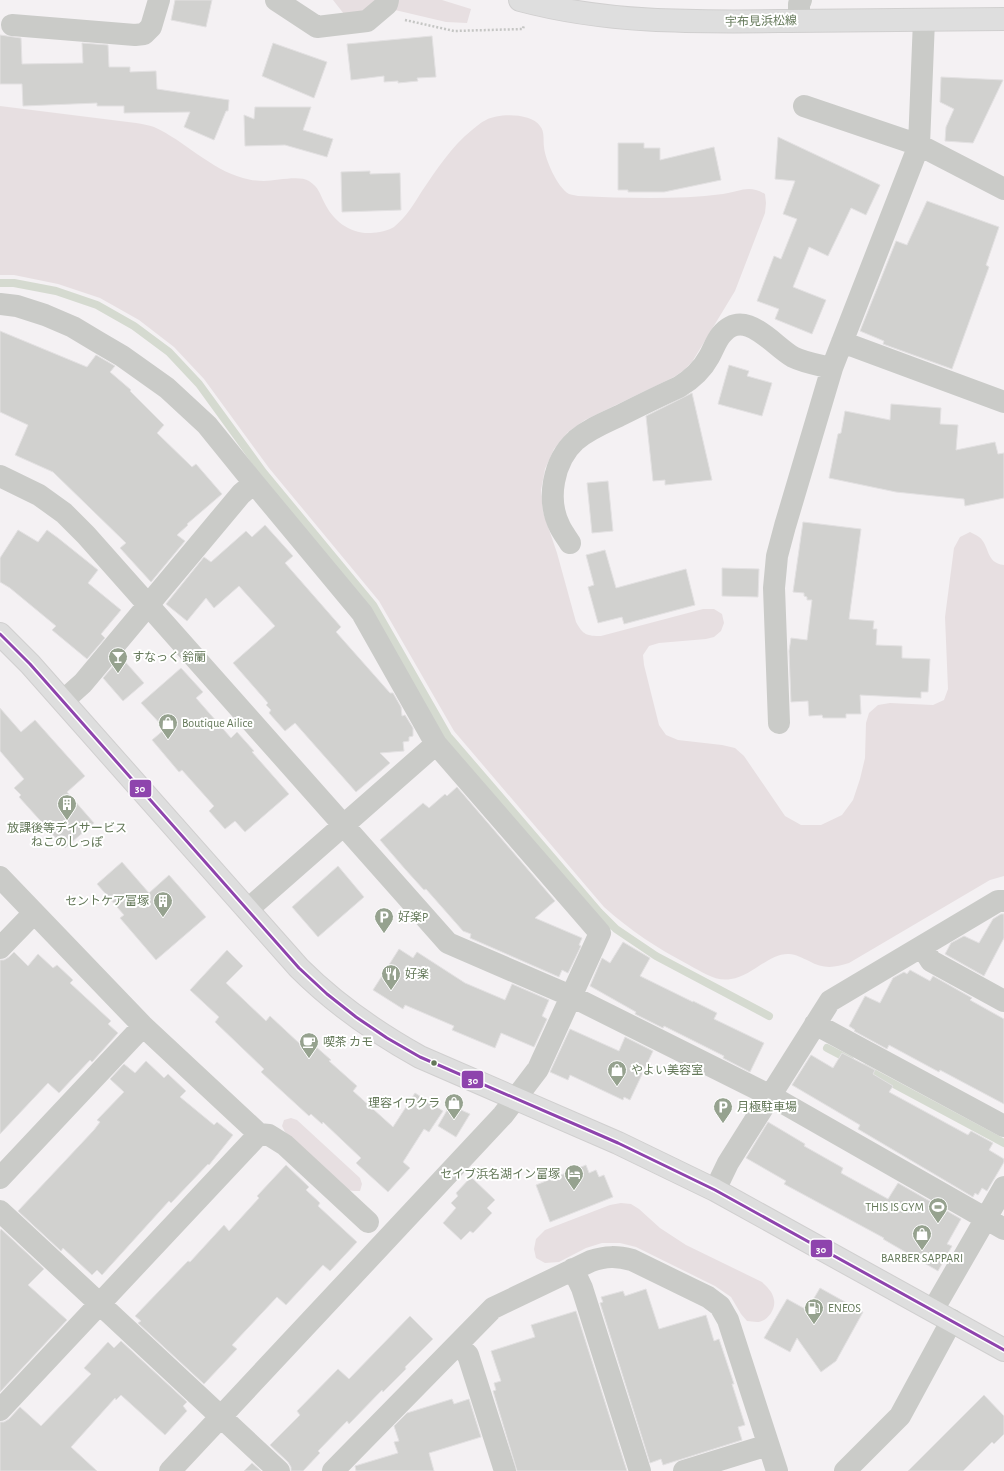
<svg xmlns="http://www.w3.org/2000/svg" width="1004" height="1471" viewBox="0 0 1004 1471" font-family="'Alegreya Sans','Noto Sans JP',sans-serif">
	<style>
		.green { fill: #e7dfe1 }
		.lines { fill: none; stroke-linecap: round; stroke-linejoin: round }
		.stream { stroke: #d5dad0; stroke-width: 8 }
		.building { fill: #d1d1cf; stroke: #e3e1e2 }
		.major-casing { stroke: #d0cfcf; stroke-width: 24 }
		.path { stroke: #c5c6c4; stroke-width: 2.5; stroke-dasharray: 2 2; stroke-linecap: butt }
		.minor { stroke: #cacbc8; stroke-width: 22 }
		.major { stroke: #dedede; stroke-width: 22 }
		.bus-1-casing { stroke: #fff; stroke-width: 6 }
		.bus-1 { stroke: #8e44ad; stroke-width: 3 }
		.bus-dot { fill: #647859; stroke: #fff; stroke-width: 1.5 }
		.labels { text-anchor: middle; stroke-width: 4; stroke-linejoin: round; paint-order: stroke }
		.street-label { font-size: 12px; fill: #647859; stroke: #fff }
		.poi-label { font-size: 12px; fill: #647859; stroke: #fff; text-anchor: start }
		.line-badge { stroke: #fff; stroke-width: 1.5 }
		.badge-label { font-size: 11px; text-anchor: middle; font-weight: bold; fill: #fff }
	</style>
	<rect width="100%" height="100%" fill="#f4f1f3"/>
	<!-- green -->
	<path class="green" d="M333,0H377L363,12L344,14Z
		M399,0H442L471,9L467,23L446,22L395,10Z
		M0,106L136,123C142,124 149,125 154,127C185,141 210,169 243,178C249,180 257,181 264,181C276,181 299,175 309,181C319,188 319,192 324,202C333,221 350,234 371,233C377,233 390,230 394,227C406,217 414,204 422,191C437,169 451,147 472,130C476,127 481,122 486,120C499,113 531,113 540,126C545,132 543,140 544,147C545,159 557,187 569,194C571,195 575,195 578,196C626,198 675,200 723,194C740,192 748,184 765,194L766,203L765,213L735,291L692,362L684,370L674,377L585,420L568,432L554,449L545,469L541,490L543,512L557,553L576,622C583,635 587,636 601,636L703,609H714L722,614L724,623L721,631L714,637L706,639L659,643L649,646L643,655L644,665L659,725L666,735L678,740L722,745L735,748L744,756L785,816L801,825H821L842,815L853,800L860,779L865,758L866,723L869,713L878,705L890,703L933,705L944,700L948,689L945,617L954,548L960,537L970,532C973,534 977,535 979,537C990,545 985,563 1004,565V876L990,880L849,963C834,968 823,969 809,961C802,958 796,954 789,954C769,953 751,977 731,979C716,982 702,972 689,965C657,948 631,931 604,907L454,731L379,601L269,468L204,379L174,347L139,320L100,298L58,284L14,275H0Z
		M291,1118L297,1120L360,1178L362,1184L360,1191H354L347,1190L285,1132L282,1126L284,1120Z
		M621,1203L631,1204L639,1209L660,1228L686,1245L762,1282C767,1287 773,1292 774,1300C776,1309 767,1322 757,1322C754,1322 750,1321 747,1321L741,1314L731,1297L715,1286L636,1247L620,1243H602L586,1248L559,1262L545,1263L536,1258L534,1249L536,1239L545,1230L610,1205Z"/>
	<g class="lines">
		<!-- stream -->
		<path class="stream" d="M0,283H14L56,291L97,305L134,326L169,352L199,384L263,472L373,605L448,736L599,912L616,929L656,956L769,1016
			M827,1048L850,1060
			M864,1068L1004,1143"/>
	</g>
	<!-- building -->
	<path class="building" d="M175,0H212L206,27L171,20Z
		M0,35L21,38L22,64L83,63L82,43L108,45L109,67H130V72L156,71L157,89L229,100L228,111H226L214,140L184,127L190,112L124,113V106H97V103L23,106L22,84H0Z
		M432,36L436,77L417,78L418,81L398,83V81L384,82V76L351,80L347,44Z
		M273,43L327,62L314,98L262,76Z
		M941,77L1003,80L973,143L945,141L946,127L954,109L940,102Z
		M255,107H311L303,130L333,139L327,157L285,145L245,146L244,115L254,119Z
		M778,137L880,185L866,215L851,208L828,256L809,247L793,287L826,300L812,334L775,319L779,309L757,301L774,256L781,259L797,219L783,214L795,181L775,179Z
		M618,143H644V148H660V160L714,147L721,180L664,192H628V190H618Z
		M370,171V174L400,173L401,210L342,212L341,172Z
		M927,201L999,227L986,265L989,267L952,369L883,344L884,341L860,331L896,241L907,245Z
		M0,331L87,367L96,355L115,366L110,372L131,390L130,391L164,425L157,433L192,467L196,464L222,494L187,524L188,525L177,535L185,541L151,582L120,548L126,543L53,472L15,455L28,425L0,412Z
		M729,365L749,371L747,376L772,383L762,416L718,404Z
		M692,393L712,480L665,485V480L653,481L646,416Z
		M891,404L941,408L940,424L958,425L956,450L995,442L998,454L1004,453V498L965,506L964,499L896,492L829,478L838,434L841,433L845,411L890,420Z
		M608,481L613,531L592,533L587,483Z
		M803,522L861,529L849,619L874,621L873,629H877L876,645L902,646V658L930,659L928,692H921V698L860,695L861,714H846V718H823L822,715L809,716L808,701L791,702L789,651L791,638L807,640L812,600H807V597L804,596V593L793,592Z
		M265,525L293,556L285,563L341,627L336,632L390,693H393L401,707L402,716L405,715L413,728V736L409,737V741L403,742L404,751L380,753L390,763L356,792L295,723L285,731L269,713L271,710L266,705L268,703L233,663L275,626L239,586L214,608L206,598L187,621L166,604L204,557L211,562L246,531L252,537Z
		M18,530L38,542L47,530L58,538L98,570L88,583L121,610L101,634L105,638L87,659L52,630L56,626L10,588L0,582V558Z
		M605,550L616,588L686,569L695,605L624,624L622,617L598,623L588,587L594,585L586,555Z
		M722,568L759,569L758,597L722,596Z
		M121,657L144,683L123,701L103,678Z
		M181,668L203,692L196,698L231,738L237,732L254,751L252,752L289,794L245,832L235,821L225,829L209,811L214,806L182,770L179,772L152,740L165,729L141,703Z
		M0,708L21,732L35,720L85,776L67,792L94,823L65,848L19,797L21,795L14,788L24,779L0,751Z
		M457,787L555,901L535,918L582,938L579,945L581,946L568,973L562,970L559,977L470,938L471,934L463,931L426,889L424,890L405,869L380,840L423,803L429,808L445,794L447,796Z
		M122,862L149,893L169,875L206,917L156,960L120,918L124,915L97,884Z
		M338,866L364,897L318,937L292,907Z
		M1001,914H1004V938L984,976L945,954L951,943L964,936L979,943L993,919Z
		M623,942L650,958L640,976L693,1002V1001L717,1013L714,1019L764,1043L750,1072L723,1058L724,1056L664,1026L663,1028L635,1014L636,1012L590,986L602,958L610,963Z
		M399,949L413,958L417,952L465,983L505,1000L512,984L549,1000L542,1016L547,1019L534,1047L501,1033L495,1048L452,1030L454,1026L405,1005L403,1009L373,990Z
		M227,950L243,966L226,983L266,1021L270,1016L300,1044L306,1038L331,1060L329,1061L357,1086L353,1091L393,1127L415,1093L443,1111L429,1132L424,1129L403,1162L410,1168L388,1192L356,1163L361,1158L323,1122L322,1124L311,1114L309,1116L261,1072L264,1069L215,1022L219,1017L190,990Z
		M14,952L28,966L38,954L53,968L57,965L73,980L70,983L111,1021L108,1024L118,1033L92,1062L90,1060L59,1093L48,1083L0,1134V960H4L9,957Z
		M910,970L930,981L933,976L972,998L970,1000L1004,1019V1104L940,1070L939,1072L889,1045L887,1049L854,1031L855,1030L849,1026L865,996L880,1003L893,978L904,972L907,974Z
		M570,1029L619,1051L625,1037L653,1051L630,1100L624,1097L623,1100L570,1075L568,1080L550,1072Z
		M842,1053L875,1070L873,1074L893,1086L889,1092L968,1135L971,1131L993,1143L989,1150L1004,1159V1162L987,1191L982,1188L978,1195L975,1193L973,1197L858,1129L860,1125L792,1085L811,1055L833,1068Z
		M146,1061L164,1078L168,1074L186,1091L180,1097L214,1125L217,1122L233,1135L209,1165L208,1164L171,1203L169,1201L102,1275L97,1270L92,1275L63,1248L61,1251L18,1211L94,1130L100,1122L97,1120L124,1092L110,1079L124,1064L135,1073Z
		M450,1105L470,1114L456,1137L438,1126Z
		M768,1122L805,1144L804,1146L843,1168L841,1173L888,1199L898,1183L961,1219L947,1244L952,1246L938,1271L883,1239L884,1238L784,1184L786,1181L746,1158Z
		M286,1165L309,1187L306,1190L320,1203L318,1206L357,1242L330,1271L323,1265L286,1305L277,1297L232,1345L237,1349L204,1384L138,1323L141,1321L135,1316L188,1261L190,1262L224,1225L229,1231L259,1198L257,1196Z
		M586,1165L589,1173L596,1170L599,1177L604,1175L613,1197L550,1222L536,1185Z
		M471,1177L495,1200L487,1208L492,1213L473,1233L470,1231L461,1240L443,1223L456,1208L451,1203L458,1196L456,1193Z
		M1,1229L44,1269L28,1285L67,1320L0,1392V1231Z
		M820,1288L863,1312L836,1361L821,1372L797,1338L790,1352L764,1338L787,1299L807,1310Z
		M646,1289L659,1329L706,1315L714,1341L719,1339L734,1384H732L745,1425L738,1427L742,1440L663,1465L661,1459L650,1463L600,1303L603,1302L601,1297L623,1291L625,1296Z
		M576,1311L627,1471H517L493,1391L496,1390L494,1383L501,1381L491,1351L535,1337L531,1325Z
		M410,1316L433,1339L405,1367L406,1369L383,1392L382,1390L349,1424L347,1421L318,1451L320,1453L303,1471H291V1467L288,1462L270,1445L300,1415L297,1411L338,1369L349,1379Z
		M121,1341L187,1402L183,1406L187,1411L165,1435L121,1395L116,1400L115,1398L71,1447L97,1471H0V1422H4L9,1419L20,1407L41,1426L91,1374L84,1368L108,1342L114,1348Z
		M984,1395L1004,1416V1434L994,1444L992,1442L963,1471H908Z
		M452,1399L454,1404L469,1399L481,1437L429,1453L434,1471H356L355,1466L398,1453L394,1442L399,1441L394,1426L407,1413Z
		M252,1463L261,1471H244Z"/>
	<g class="lines">
		<!-- major casing -->
		<g class="major-casing">
			<path id="major" d="M520,0C610,24 697,22 790,21C861,20 933,20 1004,19
				M0,634L30,664L299,968C335,1004 375,1032 420,1057L618,1143L715,1190L1004,1350"/>
		</g>
		<!-- path -->
		<path class="path" d="M405,20L454,31L523,29L524,25"/>
		<!-- minor -->
		<path class="minor" d="M276,0L317,27L367,21L387,4L388,0
			M799,21V4L801,0
			M12,25L135,35L144,34L151,27L159,0
			M804,106L919,145L1004,189
			M0,304L17,306L45,315L73,327L98,342L122,356L167,388L207,425L254,483L362,613L436,744L600,933L538,1069L503,1115L170,1471
			M842,342L1004,402
			M0,476L39,495L64,513L86,535L448,943L571,996L771,1096L1004,1229
			M570,543C567,538 563,533 560,527C546,500 553,461 576,440C589,429 604,423 619,416C639,406 659,396 679,387C692,379 702,370 709,357C713,350 716,341 721,335C745,306 772,345 793,357C805,363 819,365 832,368
			M63,701L83,683L241,494L254,483
			M779,723L774,588L777,556L785,526L832,368L919,145L924,20
			M0,877L143,1026L259,1134L269,1135L285,1145L368,1222
			M247,910L436,744
			M922,947L931,961L1004,1001
			M0,948L34,913
			M815,1024L1004,1126
			M0,1178L143,1026
			M715,1190L728,1163L830,1001L998,901H1004
			M0,1211L279,1471
			M573,1269L582,1288L640,1471
			M933,1310L1004,1187
			M458,1345L468,1355L505,1471
			M0,1410L259,1134
			M333,1471L493,1308L591,1261C606,1256 617,1256 632,1260L708,1297L720,1306L728,1320L777,1471
			M684,1471L768,1445
			M845,1471L900,1416L952,1320"/>
		<!-- major -->
		<use href="#major" class="major"/>
		<!-- bus-1 casing -->
		<g class="bus-1-casing">
			<path id="bus-1" d="M0,634L30,664L299,968L327,994L356,1017L387,1038L420,1057L618,1143L715,1190L1004,1350"/>
		</g>
		<!-- bus-1 -->
		<use href="#bus-1" class="bus-1"/>
	</g>
	<!-- icons -->
	<defs>
		<g id="bar-pin" transform="scale(1)"><path d="M0 17L-7.5 6A9.5 9.5 0 1 1 7.5 6Z" fill="#96a28f" stroke="#fff"/><path d="M-6-5H6L.8 .8V4.5H3.5V6h-7V4.5H-.8V.8Z" fill="#fff"/></g>
		<g id="shop-pin" transform="scale(1)"><path d="M0 17L-7.5 6A9.5 9.5 0 1 1 7.5 6Z" fill="#96a28f" stroke="#fff"/><path d="M-5-2.5h2.3a2.7 3.5 0 0 1 5.4 0H5L5.5 6h-11ZM-1.5-2.5h3a1.5 2.3 0 0 0-3 0Z" fill="#fff"/></g>
		<g id="building-pin" transform="scale(1)"><path d="M0 17L-7.5 6A9.5 9.5 0 1 1 7.5 6Z" fill="#96a28f" stroke="#fff"/><path d="M-4-6H4V6H1V3H-1V6H-4ZM-2.5-4.3h1.7v1.8h-1.7ZM.8-4.3h1.7v1.8H.8ZM-2.5-1h1.7V.8h-1.7ZM.8-1h1.7V.8H.8Z" fill="#fff"/></g>
		<g id="parking-pin" transform="scale(1)"><path d="M0 17L-7.5 6A9.5 9.5 0 1 1 7.5 6Z" fill="#96a28f" stroke="#fff"/><path d="M-3.5-5.5H1a3.5 3.5 0 0 1 0 7H-1V5.5H-3.5ZM-1-3.4V-.6H.8a1.4 1.4 0 0 0 0-2.8Z" fill="#fff"/></g>
		<g id="restaurant-pin" transform="scale(1)"><path d="M0 17L-7.5 6A9.5 9.5 0 1 1 7.5 6Z" fill="#96a28f" stroke="#fff"/><path d="M-5-6h1v4h1v-4h1v4h1v-4h1v5L-1.5 .5V6h-2V.5L-5-1ZM5-6V6H3V1.5H1.5Q1.5-4 5-6Z" fill="#fff"/></g>
		<g id="cafe-pin" transform="scale(1)"><path d="M0 17L-7.5 6A9.5 9.5 0 1 1 7.5 6Z" fill="#96a28f" stroke="#fff"/><path d="M-5.5-4.5H6V0H3Q3 3.5 0 3.5H-2.5Q-5.5 3.5-5.5 0ZM3-3.2v2h1.7v-2ZM-6 4.5H4V6H-6Z" fill="#fff"/></g>
		<g id="hotel-pin" transform="scale(1)"><path d="M0 17L-7.5 6A9.5 9.5 0 1 1 7.5 6Z" fill="#96a28f" stroke="#fff"/><path d="M-6-4.5h1.5V1H6V5H4.5V3h-9V5H-6ZM-4 0a1.8 1.8 0 1 1 3.6 0ZM.5 0V-2.5h3Q6-2.5 6 0Z" fill="#fff"/></g>
		<g id="stadium-pin" transform="scale(1)"><path d="M0 17L-7.5 6A9.5 9.5 0 1 1 7.5 6Z" fill="#96a28f" stroke="#fff"/><path d="M0-5a6.5 5 0 1 0 0 10a6.5 5 0 1 0 0-10ZM-3.5-1.8h7v3.6h-7Z" fill="#fff"/></g>
		<g id="fuel-pin" transform="scale(1)"><path d="M0 17L-7.5 6A9.5 9.5 0 1 1 7.5 6Z" fill="#96a28f" stroke="#fff"/><path d="M-5.5-6h7V0h2V4h1.3V-2.5L3-4.5l.8-.8L6-3V5H2.5V1h-1V6h-7ZM-4.2-4.7v3.2H.2V-4.7Z" fill="#fff"/></g>
	</defs>
	<g fill-rule="evenodd">
		<use href="#bar-pin" x="118" y="657"/>
		<use href="#shop-pin" x="168" y="723"/>
		<use href="#building-pin" x="67" y="804"/>
		<use href="#building-pin" x="163" y="901"/>
		<use href="#parking-pin" x="384" y="917"/>
		<use href="#restaurant-pin" x="391" y="974"/>
		<use href="#cafe-pin" x="309" y="1042"/>
		<use href="#shop-pin" x="617" y="1070"/>
		<use href="#shop-pin" x="454" y="1103"/>
		<use href="#parking-pin" x="723" y="1107"/>
		<use href="#hotel-pin" x="574" y="1174"/>
		<use href="#stadium-pin" x="938" y="1207"/>
		<use href="#shop-pin" x="922" y="1234"/>
		<use href="#fuel-pin" x="814" y="1308"/>
	</g>
	<!-- markers -->
	<circle class="bus-dot" cx="434" cy="1063" r="3.5"/>
	<g class="labels">
		<!-- street labels -->
		<g class="street-label">
			<text transform="translate(761 21) rotate(-1)" y="4">宇布見浜松線</text>
		</g>
		<!-- poi labels -->
		<g class="poi-label">
			<text x="132" y="661">すなっく 鈴蘭</text>
			<text x="182" y="727">Boutique Ailice</text>
			<text x="67" y="832" text-anchor="middle">放課後等デイサービス<tspan x="67" dy="14">ねこのしっぽ</tspan></text>
			<text x="149" y="905" text-anchor="end">セントケア富塚</text>
			<text x="398" y="921">好楽P</text>
			<text x="405" y="978">好楽</text>
			<text x="323" y="1046">喫茶 カモ</text>
			<text x="631" y="1074">やよい美容室</text>
			<text x="440" y="1107" text-anchor="end">理容イワクラ</text>
			<text x="737" y="1111">月極駐車場</text>
			<text x="560" y="1178" text-anchor="end">セイブ浜名湖イン富塚</text>
			<text x="924" y="1211" text-anchor="end">THIS IS GYM</text>
			<text x="922" y="1262" text-anchor="middle">BARBER SAPPARI</text>
			<text x="828" y="1312">ENEOS</text>
		</g>
	</g>
	<g class="line-badge">
		<rect x="129" y="779" width="23" height="19" rx="4" fill="#8e44ad"/>
		<rect x="461" y="1070" width="23" height="19" rx="4" fill="#8e44ad"/>
		<rect x="810" y="1239" width="23" height="19" rx="4" fill="#8e44ad"/>
	</g>
	<g class="badge-label">
		<text x="140" y="792">30</text>
		<text x="473" y="1084">30</text>
		<text x="821" y="1253">30</text>
	</g>
</svg>
